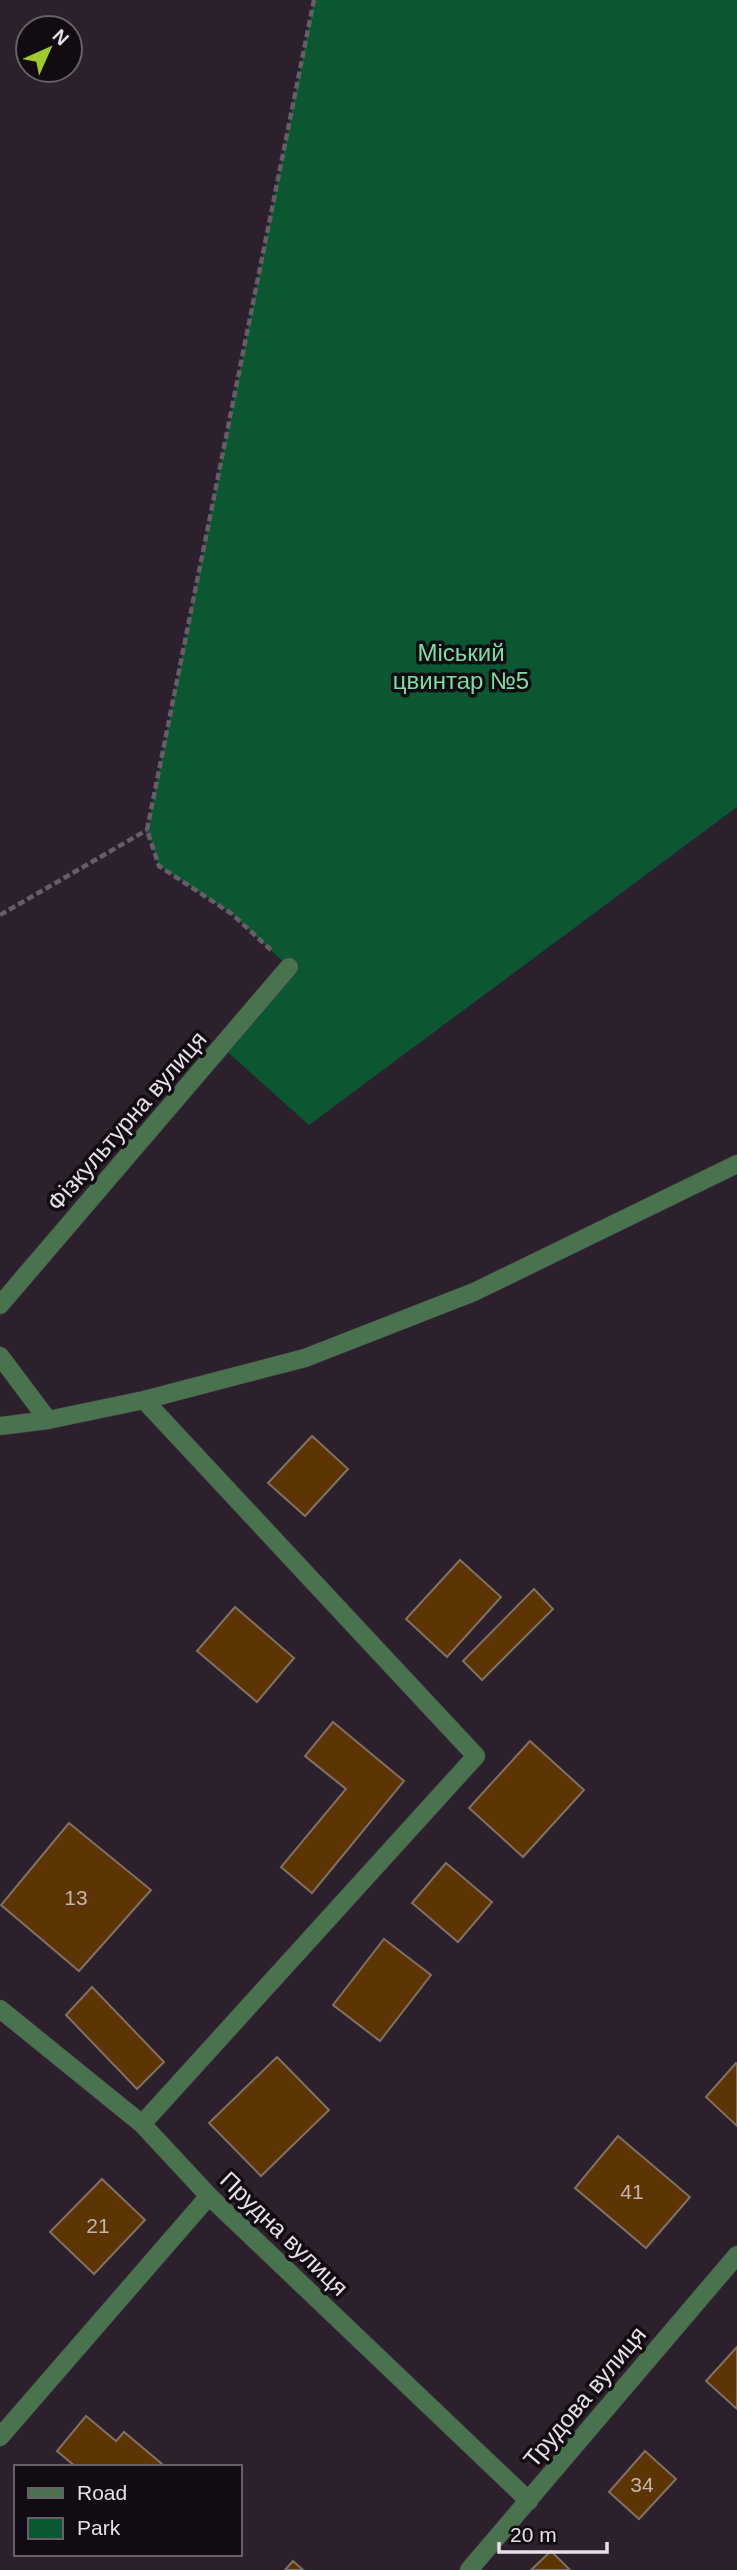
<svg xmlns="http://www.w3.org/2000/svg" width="737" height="2570" viewBox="0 0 737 2570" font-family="Arial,sans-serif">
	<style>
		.green { fill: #0a5731 }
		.building { fill: #5d3403; stroke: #817163; stroke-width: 2 }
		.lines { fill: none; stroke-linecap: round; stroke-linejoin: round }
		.minor-casing { stroke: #473b47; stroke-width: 19 }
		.path { stroke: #675c67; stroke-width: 4.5; stroke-dasharray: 7 3.5; stroke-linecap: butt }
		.minor { stroke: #49734f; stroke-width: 18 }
		.labels { text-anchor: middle; stroke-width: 7; stroke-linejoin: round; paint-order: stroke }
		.number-label { font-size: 21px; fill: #c4b4ae }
		.park-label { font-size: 24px; fill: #79dfa0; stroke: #120c12 }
		.street-label { font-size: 24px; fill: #e7dfe7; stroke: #120c12 }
	</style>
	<rect width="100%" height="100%" fill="#2d202d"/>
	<!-- green -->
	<path class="green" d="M314,0H737V807L309,1125L222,1047L289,967L232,914L159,866L147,830Z"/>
	<!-- building -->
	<path class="building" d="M312,1436L348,1469L305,1516L268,1483Z
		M460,1560L501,1597L447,1657L406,1619Z
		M534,1589L553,1609L482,1680L463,1661Z
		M235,1607L294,1658L257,1702L197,1651Z
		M333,1722L404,1781L312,1893L281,1867L346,1789L305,1756Z
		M530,1741L584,1790L523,1857L469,1808Z
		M69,1823L151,1890L79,1971L1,1905Z
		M446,1863L492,1902L458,1942L412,1903Z
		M384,1939L431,1975L380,2041L333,2005Z
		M92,1987L164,2062L137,2089L66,2015Z
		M277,2057L329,2110L261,2176L209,2123Z
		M736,2063L737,2064V2126L706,2097Z
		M618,2136L690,2197L646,2248L575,2188Z
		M102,2179L145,2220L94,2274L50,2232Z
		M737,2347V2409L706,2381Z
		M86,2416L116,2441L124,2432L162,2464L160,2467H76L57,2451Z
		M645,2451L676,2479L639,2519L609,2492Z
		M551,2551L570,2570H531Z
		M293,2561L303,2570H285Z"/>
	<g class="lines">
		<!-- minor casing -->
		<g class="minor-casing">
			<path id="minor" d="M0,1305L289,967
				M0,1356L48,1420L0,1426
				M48,1420L144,1400L305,1358L474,1292L737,1164
				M0,2009L142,2124L209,2196L529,2501
				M142,2124L476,1756L144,1400
				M0,2437L209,2196
				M469,2570L737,2255"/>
		</g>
		<!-- path -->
		<path class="path" d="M0,915L147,830
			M271,950L232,914L159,866L147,830L314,0"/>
		<!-- minor -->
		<use href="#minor" class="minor"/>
	</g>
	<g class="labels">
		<!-- number labels -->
		<g class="number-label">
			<text x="76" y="1905">13</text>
			<text x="632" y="2199">41</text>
			<text x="98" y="2233">21</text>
			<text x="642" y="2492">34</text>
		</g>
		<!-- park labels -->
		<g class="park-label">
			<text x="461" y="661">Міський<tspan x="461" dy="28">цвинтар №5</tspan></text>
		</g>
		<!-- street labels -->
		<g class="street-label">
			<text transform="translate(127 1121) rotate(-49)" y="8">Фізкультурна вулиця</text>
			<text transform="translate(284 2234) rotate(44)" y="8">Прудна вулиця</text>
			<text transform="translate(585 2397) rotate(-50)" y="8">Трудова вулиця</text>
		</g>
	</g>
	<!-- legend -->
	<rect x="14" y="2465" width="228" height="91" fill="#120c12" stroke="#676067" stroke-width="2"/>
	<rect x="28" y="2488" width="35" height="10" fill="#49734f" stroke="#676067" stroke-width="2"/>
	<text x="77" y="2500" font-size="21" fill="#e7dfe7">Road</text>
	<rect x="28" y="2518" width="35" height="21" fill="#0a5731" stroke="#676067" stroke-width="2"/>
	<text x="77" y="2535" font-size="21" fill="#e7dfe7">Park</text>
	<!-- north arrow -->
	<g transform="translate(49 49) rotate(45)"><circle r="33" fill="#120c12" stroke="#676067" stroke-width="2"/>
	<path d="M0-5L12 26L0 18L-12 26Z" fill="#a0c92b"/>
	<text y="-10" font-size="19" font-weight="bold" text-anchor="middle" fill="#e7dfe7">N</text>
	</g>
	<!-- scale -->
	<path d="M499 2542v10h108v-10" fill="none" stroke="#e7dfe7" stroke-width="3.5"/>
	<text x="510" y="2542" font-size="21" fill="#e7dfe7" stroke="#120c12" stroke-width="5" paint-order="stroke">20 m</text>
</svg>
